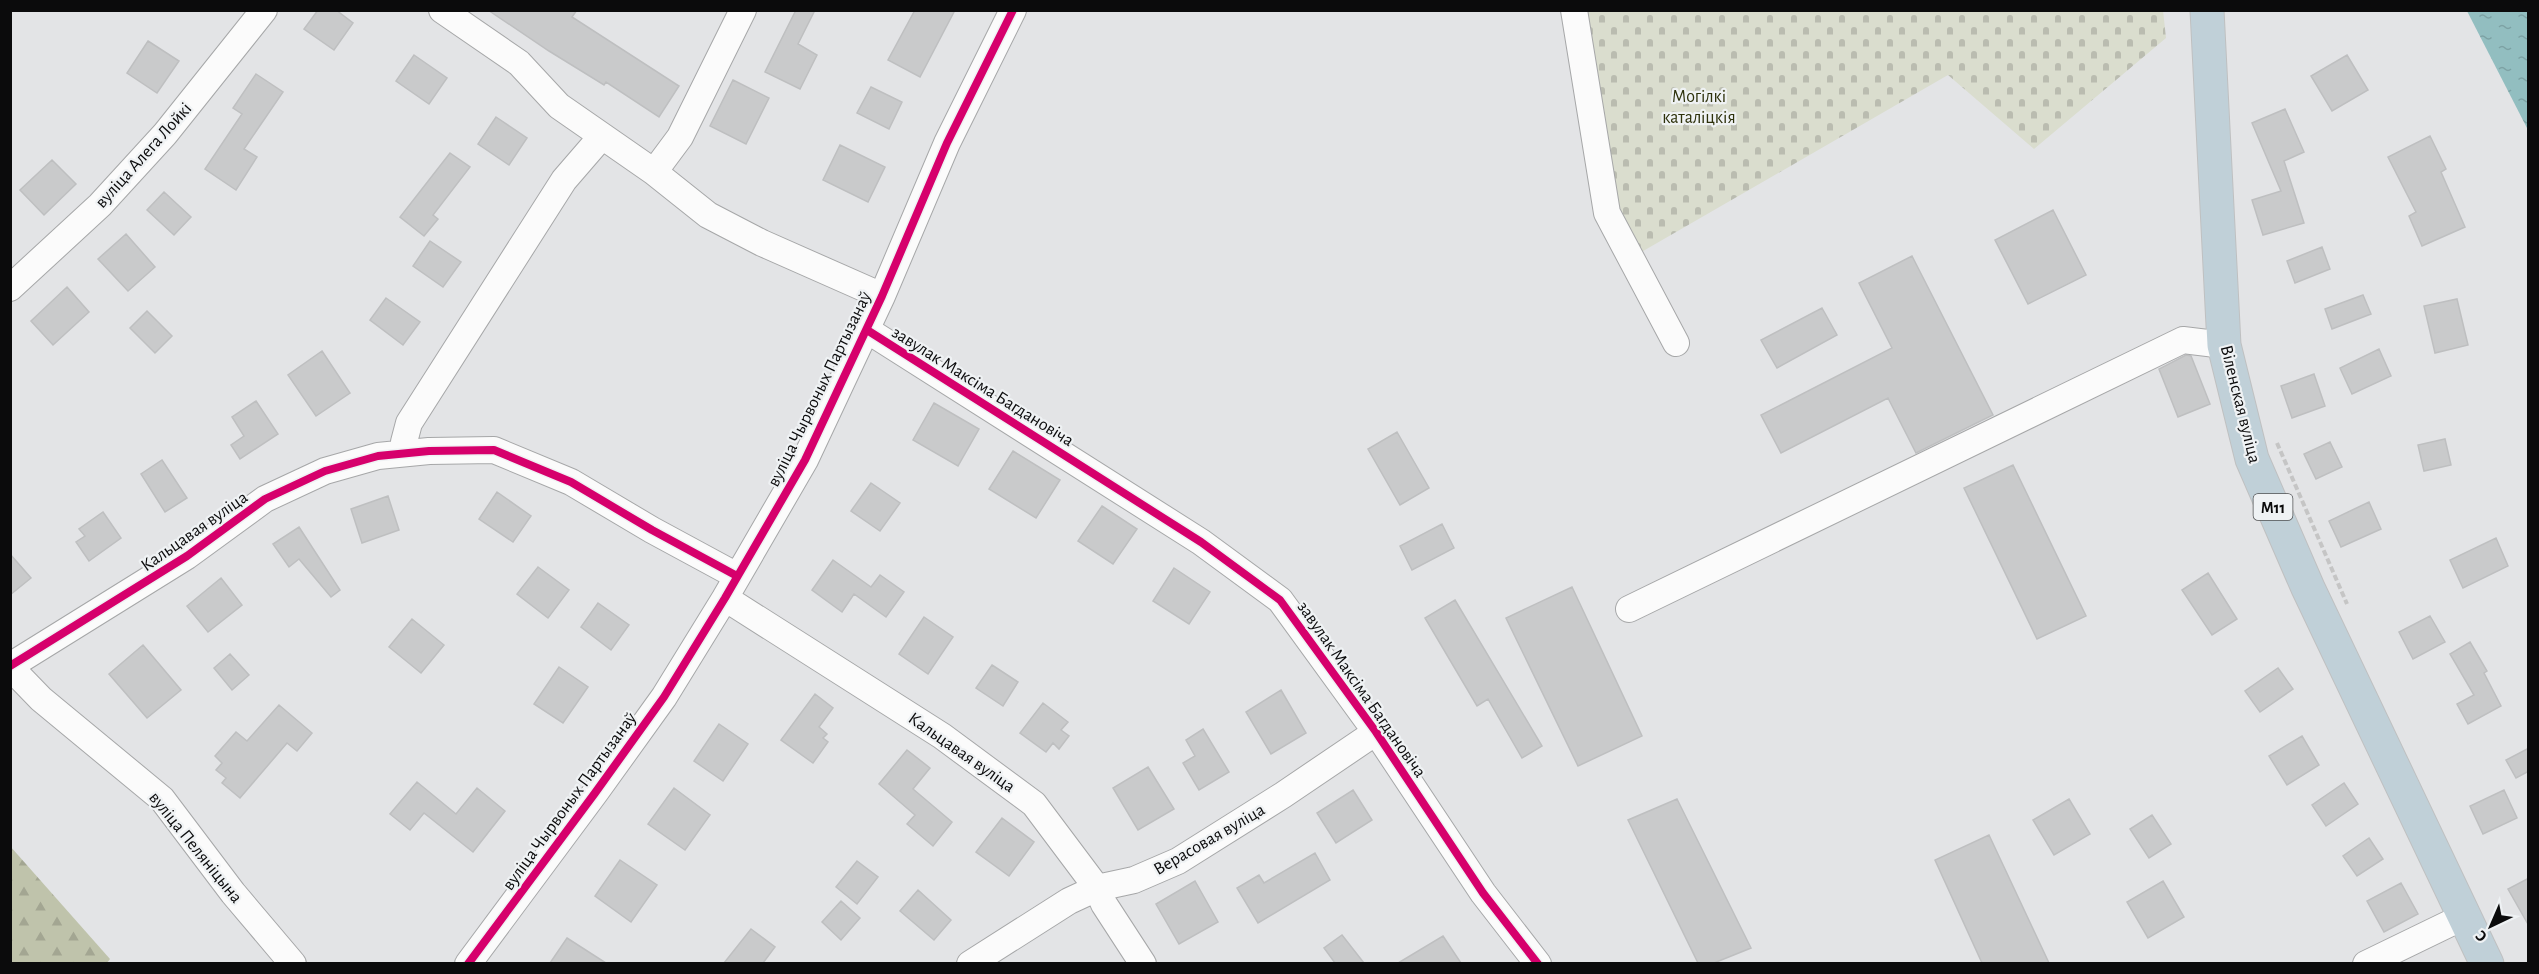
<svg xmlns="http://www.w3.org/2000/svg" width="2539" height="974" viewBox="0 0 2539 974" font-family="'Alegreya Sans',sans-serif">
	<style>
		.forest { fill: url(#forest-firs) }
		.cemetery { fill: url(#cemetery-stones) }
		.water { fill: url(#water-ripples) }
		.building { fill: #c9cacb; stroke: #bebfc0; stroke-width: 1.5 }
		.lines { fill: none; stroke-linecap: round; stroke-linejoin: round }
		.minor-casing { stroke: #a6a7a8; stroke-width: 28 }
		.highway-casing { stroke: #bfc0c1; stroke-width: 35 }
		.path { stroke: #c5c5c5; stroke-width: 4; stroke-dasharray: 6 3; stroke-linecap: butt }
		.minor { stroke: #fbfbfb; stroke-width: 26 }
		.highway { stroke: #c0d0d8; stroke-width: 33 }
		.cycleway-casing { stroke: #eff2f4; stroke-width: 11 }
		.cycleway { stroke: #d6006c; stroke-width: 8 }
		.labels { text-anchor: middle; stroke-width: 4.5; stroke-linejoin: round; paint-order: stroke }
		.shield { fill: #eff2f4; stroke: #4f5052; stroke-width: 1.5 }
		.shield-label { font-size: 16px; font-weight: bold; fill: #0b0b0c }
		.park-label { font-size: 18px; fill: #2d310b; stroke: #eff2f4 }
		.street-label { font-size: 18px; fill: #0b0b0c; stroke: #eff2f4 }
	</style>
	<defs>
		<pattern id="forest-firs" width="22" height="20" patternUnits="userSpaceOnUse" patternTransform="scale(1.5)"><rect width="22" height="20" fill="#bfc3ab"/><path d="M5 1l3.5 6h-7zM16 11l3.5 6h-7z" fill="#a3a692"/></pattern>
		<pattern id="cemetery-stones" width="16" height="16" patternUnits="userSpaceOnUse" patternTransform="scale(1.5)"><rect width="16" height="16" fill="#daddce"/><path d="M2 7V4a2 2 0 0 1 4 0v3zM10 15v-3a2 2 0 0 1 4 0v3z" fill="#babcb0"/></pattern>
		<pattern id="water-ripples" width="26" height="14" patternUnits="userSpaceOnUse" patternTransform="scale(1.5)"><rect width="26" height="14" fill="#92bec0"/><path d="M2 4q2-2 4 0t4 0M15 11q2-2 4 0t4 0" fill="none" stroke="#7da2a4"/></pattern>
	</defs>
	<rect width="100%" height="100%" fill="#e3e4e6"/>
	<!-- forest -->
	<path class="forest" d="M10,846L110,959L107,963H11Z"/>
	<!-- cemetery -->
	<path class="cemetery" d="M2163,10L2166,38L2034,149L1948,75L1638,254L1618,214L1585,11Z"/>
	<!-- water -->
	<path class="water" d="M2467,11H2528V130Z"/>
	<!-- building -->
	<path class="building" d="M318,10H336L353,23L334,50L304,29Z
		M488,10H577L572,17L679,86L659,117L606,82L604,85L549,51Z
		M796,10H815L798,44L817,55L800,89L765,72Z
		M915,10H955L920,77L888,60Z
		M148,41L179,61L157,93L127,73Z
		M414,55L447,78L429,104L396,81Z
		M2347,55L2368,90L2332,111L2311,76Z
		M256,74L283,92L244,149L257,157L236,190L205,169L242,114L233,108Z
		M733,80L769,98L746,144L710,126Z
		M871,87L902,102L889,129L857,113Z
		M2285,109L2304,152L2284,161L2304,223L2263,235L2252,200L2281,191L2252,123Z
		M496,117L527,138L509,165L478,144Z
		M2430,136L2446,169L2441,172L2465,227L2422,246L2409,216L2416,212L2388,157Z
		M840,145L885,167L868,202L823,180Z
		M450,153L470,167L433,215L438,219L424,236L400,217Z
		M52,160L76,184L44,215L20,190Z
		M164,192L191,217L174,235L147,210Z
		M2053,210L2086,275L2028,304L1995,240Z
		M126,234L155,267L128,291L98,259Z
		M430,241L461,262L443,287L413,266Z
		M2322,247L2330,269L2295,283L2287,261Z
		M1912,256L1993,415L1916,453L1888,398L1781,453L1761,415L1892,348L1859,283Z
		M67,287L89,312L53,345L31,321Z
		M2363,295L2371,314L2332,329L2325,309Z
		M386,298L420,322L403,345L370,320Z
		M2457,299L2468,345L2435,353L2424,306Z
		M1822,308L1837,335L1777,368L1761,340Z
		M147,311L172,336L155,353L130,328Z
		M2379,349L2391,376L2352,394L2340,368Z
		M322,351L350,393L316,416L288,375Z
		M2186,355L2191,356L2210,404L2178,417L2159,369Z
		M2314,374L2325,406L2292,418L2281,386Z
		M256,401L278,434L240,459L231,445L244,436L232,417Z
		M934,403L979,429L958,466L913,440Z
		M1397,432L1429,488L1400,505L1368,449Z
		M2445,439L2451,465L2424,471L2418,445Z
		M2330,442L2342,467L2316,479L2304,454Z
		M1013,451L1060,480L1036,518L989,489Z
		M162,460L187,498L165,512L141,474Z
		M2013,465L2086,616L2037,639L1964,488Z
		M871,483L900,503L880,531L851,511Z
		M497,492L531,516L513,542L479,519Z
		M388,496L399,530L362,543L351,509Z
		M2369,502L2381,529L2341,547L2329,521Z
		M1102,506L1137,529L1113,564L1078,541Z
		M103,512L121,538L89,561L76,542L85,536L79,529Z
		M1442,524L1454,548L1412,570L1400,546Z
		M299,527L340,590L331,597L299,559L289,567L273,544Z
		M2496,538L2508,566L2463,588L2450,560Z
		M10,554L31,578L10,595Z
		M833,560L871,587L880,575L904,592L886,617L854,594L842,612L812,590Z
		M538,567L569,590L548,618L517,594Z
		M1174,568L1210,592L1189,624L1153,601Z
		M2208,573L2237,619L2212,635L2182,590Z
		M221,578L242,605L208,632L187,606Z
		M1572,587L1642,736L1578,766L1506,618Z
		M1455,600L1542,746L1522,758L1488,699L1477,706L1425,618Z
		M598,603L629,625L611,650L581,627Z
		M2430,616L2445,642L2413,659L2399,632Z
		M924,617L953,637L928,674L899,654Z
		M412,619L444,645L421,673L389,647Z
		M2470,642L2487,671L2484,673L2501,706L2468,724L2457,704L2474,695L2450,654Z
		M143,645L181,690L147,718L109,674Z
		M230,654L249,675L232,690L214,668Z
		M992,665L1018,682L1003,706L976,688Z
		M559,667L588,687L563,723L534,704Z
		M2278,668L2293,689L2260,712L2245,691Z
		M1281,690L1306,733L1271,754L1246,712Z
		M815,694L833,708L819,727L827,734L823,738L828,742L813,763L781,740Z
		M1043,703L1068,722L1061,730L1069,736L1059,749L1053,743L1046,752L1020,733Z
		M279,705L312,733L297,751L287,743L240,798L222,783L226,778L216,770L222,763L215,756L236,732L247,741Z
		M719,724L748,744L723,781L694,761Z
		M1203,729L1229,772L1199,790L1183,763L1195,756L1186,740Z
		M2302,736L2319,765L2287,785L2269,756Z
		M2529,748V771L2516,778L2506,760Z
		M907,750L930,768L913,789L952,822L933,846L907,824L915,815L879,784Z
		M1148,767L1174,809L1138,830L1113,788Z
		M417,782L456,814L477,788L505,811L473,852L424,813L410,830L390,814Z
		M2344,783L2358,804L2326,826L2312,805Z
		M674,788L710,815L685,850L648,824Z
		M1353,790L1372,820L1336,843L1317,813Z
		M2504,790L2517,818L2483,834L2470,806Z
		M1677,799L1751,948L1714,963H1698L1628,820Z
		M2069,799L2090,834L2054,855L2033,820Z
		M2152,815L2171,844L2149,858L2130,829Z
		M1002,818L1034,842L1009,876L976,852Z
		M1989,835L2049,963H1982L1935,860Z
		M2369,838L2383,859L2357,876L2343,856Z
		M1315,853L1330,880L1258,923L1237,888L1259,875L1264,883Z
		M620,860L657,885L631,922L595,896Z
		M857,861L878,877L857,904L836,887Z
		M2529,878V926L2508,889Z
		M1195,881L1218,922L1179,944L1156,904Z
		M2163,881L2184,917L2148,938L2127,902Z
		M2401,883L2418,914L2384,932L2367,901Z
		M918,890L951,920L934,940L900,911Z
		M841,901L860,918L841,940L822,922Z
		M751,929L775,947L763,963H724Z
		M1342,935L1364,963H1335L1324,948Z
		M1443,936L1461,963H1398Z
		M567,938L606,963H550Z"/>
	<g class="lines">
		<!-- minor casing -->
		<g class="minor-casing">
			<path id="minor" d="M442,10L519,63L559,106L654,172L708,215L762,243L882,296
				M1574,10L1607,213L1676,343
				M654,172L680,137L743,10
				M10,288L100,205L165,134L264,10
				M867,330L1201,542L1280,600L1376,732L1483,893L1538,964
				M405,453L404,442L409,423L564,180L602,136
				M725,598L942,736L1034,804L1097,888L1104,904L1143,964
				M1629,609L2183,340L2224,345
				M10,666L187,556L265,499L325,471L378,456L429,451L494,450L571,482L652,530L737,576
				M10,667L41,699L162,799L233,893L293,964
				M468,964L595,793L664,697L725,598L805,460L882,296L947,143L1013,10
				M970,964L1069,901L1097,888L1134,880L1178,861L1283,795L1376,732
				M2366,964L2465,916"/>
		</g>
		<!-- highway casing -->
		<g class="highway-casing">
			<path id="highway" d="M2207,10L2224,345L2252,459L2308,588L2487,964"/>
		</g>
		<!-- path -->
		<path class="path" d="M2277,443L2347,604"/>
		<!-- minor -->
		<use href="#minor" class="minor"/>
		<!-- highway -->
		<use href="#highway" class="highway"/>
		<!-- cycleway casing -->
		<g class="cycleway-casing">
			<path id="cycleway" d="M867,330L1201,542L1280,600L1376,732L1483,893L1538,964
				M10,666L187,556L265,499L325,471L378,456L429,451L494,450L571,482L652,530L737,576
				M468,964L595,793L664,697L725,598L805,460L882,296L947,143L1013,10"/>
		</g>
		<!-- cycleway -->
		<use href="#cycleway" class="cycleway"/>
	</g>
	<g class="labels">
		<!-- shield labels -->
		<rect class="shield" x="2253.5" y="494" width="39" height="26" rx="4.5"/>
		<g class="shield-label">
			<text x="2273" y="513">М11</text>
		</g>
		<!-- park labels -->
		<g class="park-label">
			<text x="1699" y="102">Могілкі<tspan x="1699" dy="21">каталіцкія</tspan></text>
		</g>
		<!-- street labels -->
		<g class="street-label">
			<text transform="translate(143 155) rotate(-48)" y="6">вуліца Алега Лойкі</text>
			<text transform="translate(983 386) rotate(32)" y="6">завулак Максіма Багдановіча</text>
			<text transform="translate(819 389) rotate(-64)" y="6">вуліца Чырвоных Партызанаў</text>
			<text transform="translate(2241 404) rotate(76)" y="6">Віленская вуліца</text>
			<text transform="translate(194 531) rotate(-35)" y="6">Кальцавая вуліца</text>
			<text transform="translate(1362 689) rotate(55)" y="6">завулак Максіма Багдановіча</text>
			<text transform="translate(962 752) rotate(35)" y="6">Кальцавая вуліца</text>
			<text transform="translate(569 801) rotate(-54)" y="6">вуліца Чырвоных Партызанаў</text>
			<text transform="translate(1209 839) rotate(-30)" y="6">Верасовая вуліца</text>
			<text transform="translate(196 847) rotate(51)" y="6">вуліца Пеляніцына</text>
		</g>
	</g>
	<!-- border -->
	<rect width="2539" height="974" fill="none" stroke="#0b0b0c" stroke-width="24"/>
	<!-- north arrow -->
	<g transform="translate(2491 926) rotate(224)" stroke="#eff2f4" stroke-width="4.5" paint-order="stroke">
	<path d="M0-4.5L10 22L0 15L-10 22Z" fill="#0b0b0c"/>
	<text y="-9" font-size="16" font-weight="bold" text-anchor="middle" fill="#0b0b0c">С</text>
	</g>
</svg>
